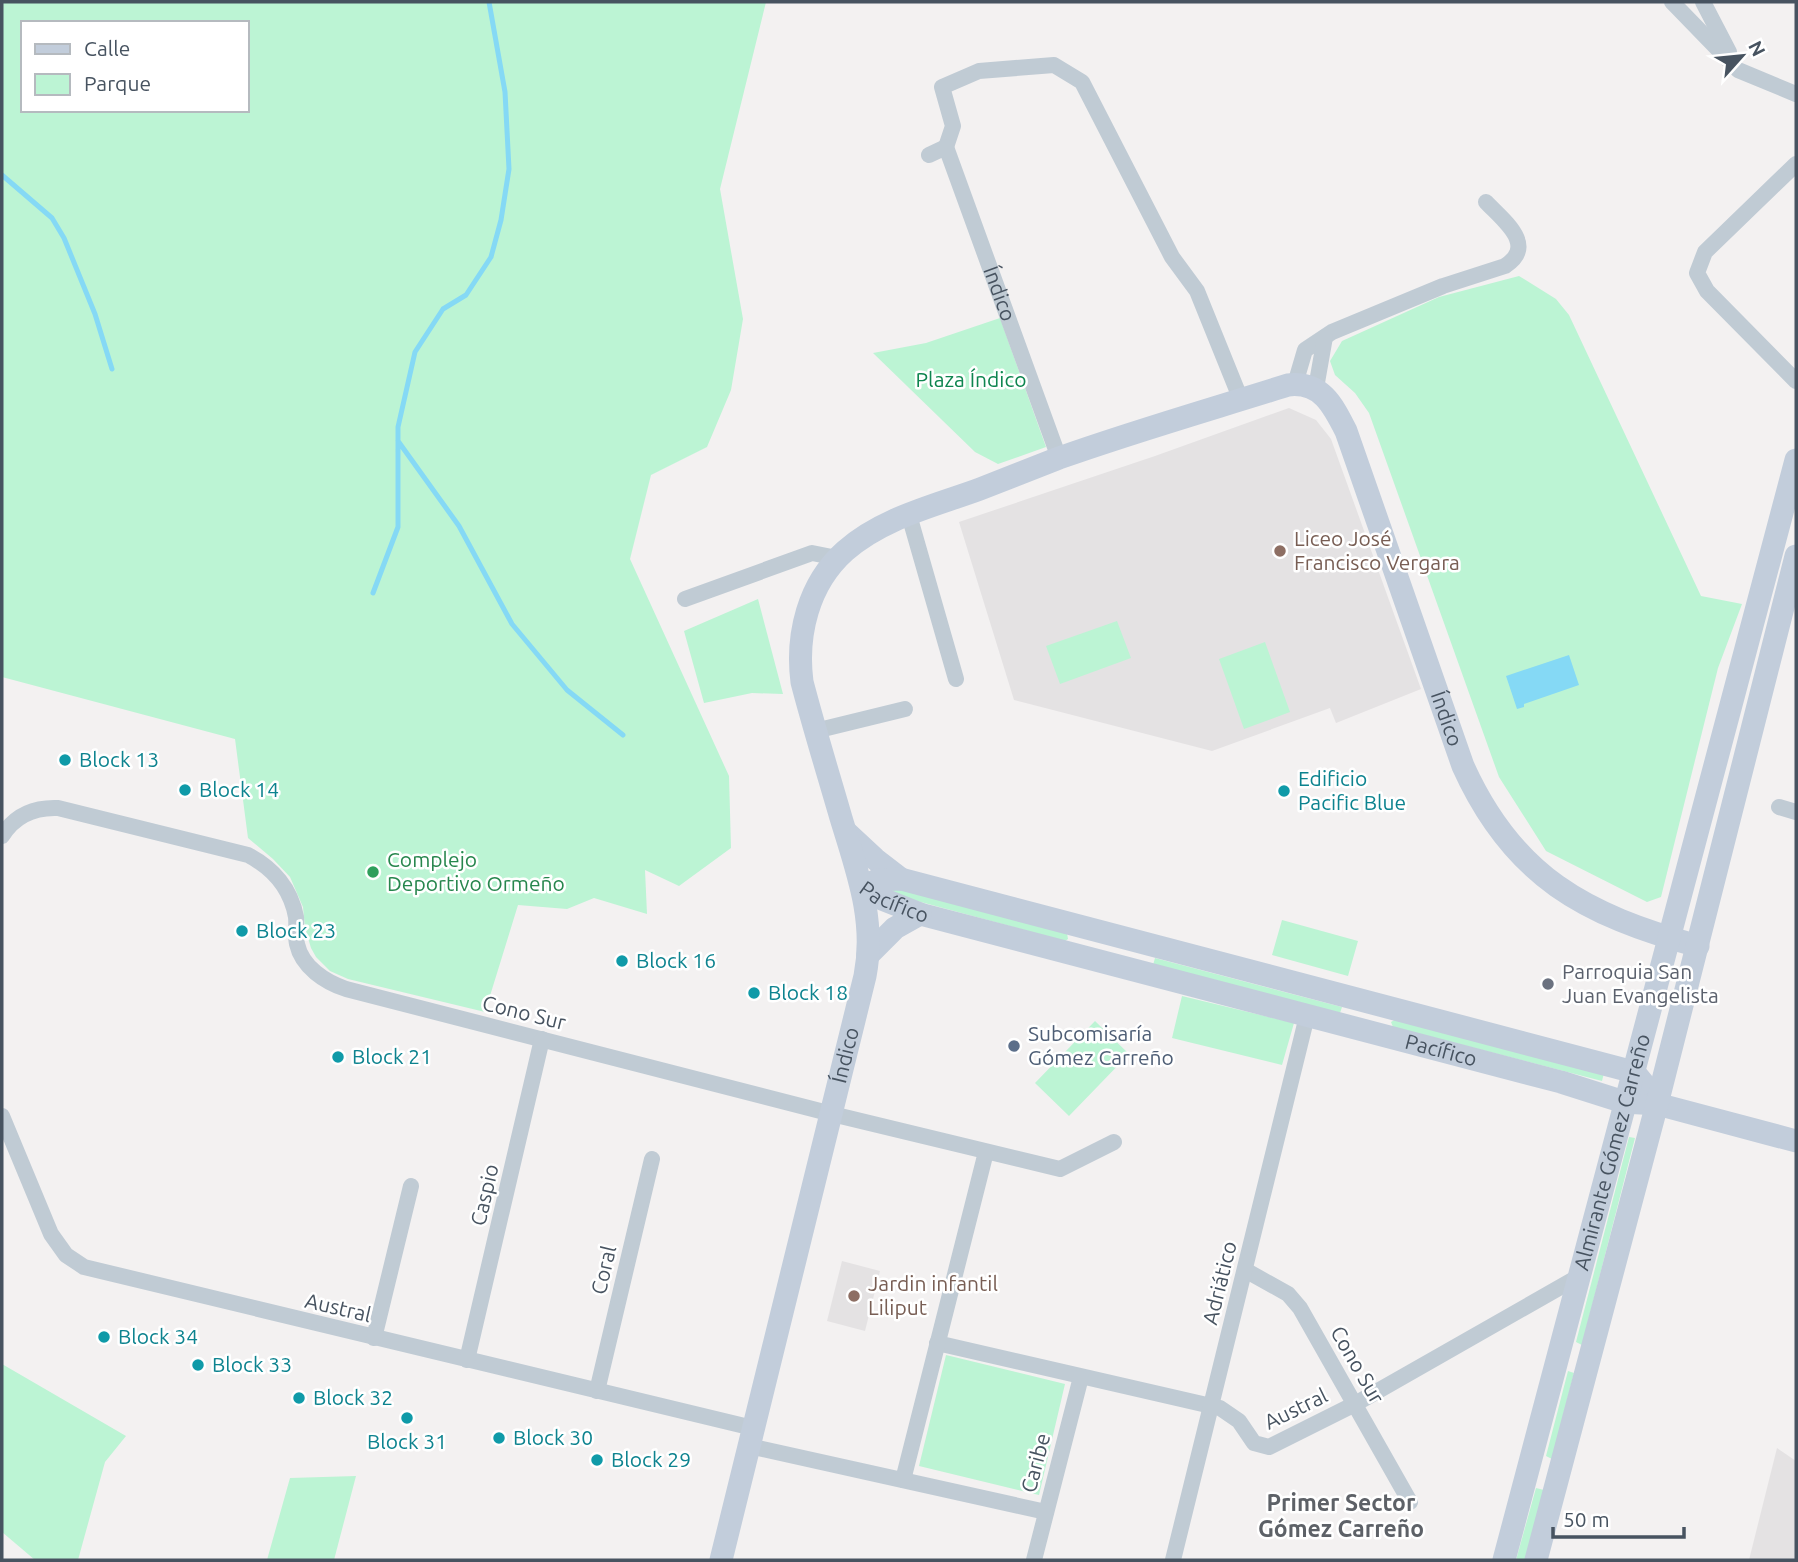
<svg xmlns="http://www.w3.org/2000/svg" width="1798" height="1562" viewBox="0 0 1798 1562" font-family="Ubuntu,sans-serif">
	<style>
		.education { fill: #e4e2e3 }
		.green { fill: #bcf4d4; fill-rule: evenodd }
		.water { fill: #85d9f5 }
		.lines { fill: none; stroke-linecap: round; stroke-linejoin: round }
		.stream { stroke: #85d9f5; stroke-width: 5 }
		.street { stroke: #c0cbd4; stroke-width: 16 }
		.secondary { stroke: #c2cddb; stroke-width: 23 }
		.education-dot { fill: #8d6e63; stroke: #fff; stroke-width: 2.5 }
		.culture-dot { fill: #0f9aa8; stroke: #fff; stroke-width: 2.5 }
		.leisure-dot { fill: #2e9e5b; stroke: #fff; stroke-width: 2.5 }
		.worship-dot { fill: #6b7280; stroke: #fff; stroke-width: 2.5 }
		.service-dot { fill: #5c6f8a; stroke: #fff; stroke-width: 2.5 }
		.labels { text-anchor: middle; stroke-width: 5; stroke-linejoin: round; paint-order: stroke }
		.street-label { font-size: 21px; fill: #475360; stroke: #fff }
		.park-label { font-size: 21px; fill: #0e854f; stroke: #fff }
		.education-label { font-size: 21px; fill: #785e54; stroke: #fff; text-anchor: start }
		.culture-label { font-size: 21px; fill: #0d838f; stroke: #fff; text-anchor: start }
		.leisure-label { font-size: 21px; fill: #27864d; stroke: #fff; text-anchor: start }
		.worship-label { font-size: 21px; fill: #5b616d; stroke: #fff; text-anchor: start }
		.service-label { font-size: 21px; fill: #4e5e75; stroke: #fff; text-anchor: start }
		.neighbourhood-label { font-size: 23px; font-weight: bold; fill: #5d6167; stroke: #fff }
	</style>
	<rect width="100%" height="100%" fill="#f3f1f1"/>
	<!-- education -->
	<path class="education" d="M1289,408L1316,420L1331,439L1421,689L1336,723L1330,708L1212,751L1014,700L959,522L1155,456Z
		M842,1261L880,1271L865,1331L827,1321Z
		M1777,1448L1796,1461V1560H1749Z"/>
	<!-- green -->
	<path class="green" d="M2,2H766L720,189L743,319L731,390L707,447L651,475L630,559L729,776L731,848L679,886L645,870L647,914L594,898L567,909L518,905L485,1012L348,979L330,971L316,957L311,948L305,928L303,907L290,877L273,859L248,838L235,739L2,677ZM23,23H247V110H23Z
		M1519,276L1556,299L1569,315L1701,596L1742,604L1718,668L1661,897L1647,902L1546,851L1499,777L1369,413L1355,393L1335,375L1330,361L1342,341L1439,297Z
		M1000,318L1046,447L998,464L975,452L873,353L926,343Z
		M758,599L783,694L752,693L704,703L684,631Z
		M1117,621L1131,658L1060,684L1046,646Z
		M1265,642L1290,712L1244,729L1219,659Z
		M883,885L1067,933L1068,939L1065,941L880,891Z
		M1282,920L1358,941L1348,976L1272,955Z
		M1155,958L1342,1007L1340,1013L1153,965Z
		M1182,996L1294,1023L1282,1065L1172,1038Z
		M1396,1019L1604,1073L1602,1081L1393,1027L1391,1022Z
		M1095,1021L1129,1054L1069,1116L1035,1083Z
		M1629,1137L1635,1138L1582,1345L1576,1342Z
		M946,1355L1065,1384L1039,1495L919,1466Z
		M2,1364L126,1436L105,1462L78,1560H35L2,1532Z
		M1568,1371L1574,1373L1552,1459L1546,1456Z
		M356,1476L334,1560H267L290,1478Z
		M1536,1488L1544,1490L1526,1560H1516Z"/>
	<!-- water -->
	<path class="water" d="M1569,655L1579,685L1524,704V707L1517,709L1506,676Z"/>
	<g class="lines">
		<!-- stream -->
		<path class="stream" d="M2,175L52,218L64,238L95,314L112,369
			M398,441L459,526L512,624L567,690L623,735
			M373,593L398,527V427L415,352L443,309L466,295L491,257L501,220L509,169L505,92L489,2"/>
		<!-- street -->
		<g class="street">
			<path d="M1672,2L1738,70L1796,94"/>
			<path d="M1703,2L1729,52"/>
			<path d="M946,147L953,126L942,87L979,71L1054,65L1082,82L1172,257L1197,291L1241,400"/>
			<path id="s1" d="M929,155L946,147L1059,458"/>
			<path d="M1796,164L1705,252L1697,273L1707,291L1796,381"/>
			<path d="M1295,384L1305,350L1332,332L1443,286L1505,266C1537,245 1504,221 1486,202"/>
			<path d="M1316,388L1325,337"/>
			<path d="M909,515L956,679"/>
			<path d="M685,599L812,553L837,558"/>
			<path d="M815,731L905,709"/>
			<path d="M1779,807L1796,812"/>
			<path d="M2,836C15,815 34,807 58,808L248,855C273,868 291,889 296,917C297,925 295,935 297,944C302,967 325,982 346,989L832,1114L1060,1169L1114,1142"/>
			<path d="M2,1116L51,1234L66,1255L84,1267L753,1428"/>
			<path d="M1245,1270L1288,1294L1300,1308L1410,1502"/>
			<path d="M374,1338L411,1186"/>
			<path d="M937,1343L1220,1408L1239,1421L1254,1443L1269,1447L1355,1404L1578,1277"/>
			<path d="M467,1360L542,1039"/>
			<path d="M597,1391L652,1159"/>
			<path d="M749,1446L1046,1512"/>
			<path d="M903,1480L986,1152"/>
			<path d="M1034,1560L1081,1377"/>
			<path d="M1173,1560L1307,1016"/>
		</g>
		<!-- secondary -->
		<g class="secondary">
			<path d="M847,833L875,859L901,879"/>
			<path id="s2" d="M863,887L877,897L920,914L1561,1082L1624,1102L1657,1104L1796,1141"/>
			<path d="M863,887L877,880L901,879L1634,1072L1643,1083"/>
			<path d="M868,955L895,928L920,914"/>
			<path id="s3" d="M721,1560L865,976C876,920 857,871 841,818C828,773 814,728 802,682C796,635 808,584 845,551C882,518 934,506 980,489C1006,479 1033,468 1059,458C1135,431 1212,409 1288,385C1321,381 1333,405 1346,431L1463,766C1513,877 1585,915 1698,946"/>
			<path id="s4" d="M1504,1560L1796,460"/>
			<path d="M1536,1560L1657,1104L1796,556"/>
		</g>
	</g>
	<!-- markers -->
	<g class="education-dot">
		<circle cx="1280" cy="551" r="7"/>
		<circle cx="854" cy="1296" r="7"/>
	</g>
	<g class="culture-dot">
		<circle cx="65" cy="760" r="7"/>
		<circle cx="185" cy="790" r="7"/>
		<circle cx="1284" cy="791" r="7"/>
		<circle cx="242" cy="931" r="7"/>
		<circle cx="622" cy="961" r="7"/>
		<circle cx="754" cy="993" r="7"/>
		<circle cx="338" cy="1057" r="7"/>
		<circle cx="104" cy="1337" r="7"/>
		<circle cx="198" cy="1365" r="7"/>
		<circle cx="299" cy="1398" r="7"/>
		<circle cx="407" cy="1418" r="7"/>
		<circle cx="499" cy="1438" r="7"/>
		<circle cx="597" cy="1460" r="7"/>
	</g>
	<circle class="leisure-dot" cx="373" cy="872" r="7"/>
	<circle class="worship-dot" cx="1548" cy="984" r="7"/>
	<circle class="service-dot" cx="1014" cy="1046" r="7"/>
	<g class="labels">
		<!-- street labels -->
		<g class="street-label">
			<text dy="7" stroke="none"><textPath href="#s1" startOffset="175">Índico</textPath></text>
			<text dy="7" stroke="none"><textPath href="#s3" startOffset="1908">Índico</textPath></text>
			<text dy="7" stroke="none"><textPath href="#s2" startOffset="35">Pacífico</textPath></text>
			<text transform="translate(524 1013) rotate(14)" y="7">Cono Sur</text>
			<text dy="7" stroke="none"><textPath href="#s2" startOffset="602">Pacífico</textPath></text>
			<text dy="7" stroke="none"><textPath href="#s3" startOffset="520">Índico</textPath></text>
			<text dy="7" stroke="none"><textPath href="#s4" startOffset="422">Almirante Gómez Carreño</textPath></text>
			<text transform="translate(485 1195) rotate(-77)" y="7">Caspio</text>
			<text transform="translate(604 1270) rotate(-77)" y="7">Coral</text>
			<text transform="translate(1220 1283) rotate(-76)" y="7">Adriático</text>
			<text transform="translate(338 1308) rotate(13)" y="7">Austral</text>
			<text transform="translate(1357 1365) rotate(60)" y="7">Cono Sur</text>
			<text transform="translate(1296 1409) rotate(-26)" y="7">Austral</text>
			<text transform="translate(1036 1463) rotate(-75)" y="7">Caribe</text>
		</g>
		<!-- park labels -->
		<g class="park-label">
			<text x="971" y="387">Plaza Índico</text>
		</g>
		<!-- education labels -->
		<g class="education-label">
			<text x="1294" y="546">Liceo José<tspan x="1294" dy="24">Francisco Vergara</tspan></text>
			<text x="868" y="1291">Jardin infantil<tspan x="868" dy="24">Liliput</tspan></text>
		</g>
		<!-- culture labels -->
		<g class="culture-label">
			<text x="79" y="767">Block 13</text>
			<text x="1298" y="786">Edificio<tspan x="1298" dy="24">Pacific Blue</tspan></text>
			<text x="199" y="797">Block 14</text>
			<text x="256" y="938">Block 23</text>
			<text x="636" y="968">Block 16</text>
			<text x="768" y="1000">Block 18</text>
			<text x="352" y="1064">Block 21</text>
			<text x="118" y="1344">Block 34</text>
			<text x="212" y="1372">Block 33</text>
			<text x="313" y="1405">Block 32</text>
			<text x="513" y="1445">Block 30</text>
			<text x="407" y="1449" text-anchor="middle">Block 31</text>
			<text x="611" y="1467">Block 29</text>
		</g>
		<!-- leisure labels -->
		<g class="leisure-label">
			<text x="387" y="867">Complejo<tspan x="387" dy="24">Deportivo Ormeño</tspan></text>
		</g>
		<!-- worship labels -->
		<g class="worship-label">
			<text x="1562" y="979">Parroquia San<tspan x="1562" dy="24">Juan Evangelista</tspan></text>
		</g>
		<!-- service labels -->
		<g class="service-label">
			<text x="1028" y="1041">Subcomisaría<tspan x="1028" dy="24">Gómez Carreño</tspan></text>
		</g>
		<!-- neighbourhood labels -->
		<g class="neighbourhood-label">
			<text x="1341" y="1511">Primer Sector<tspan x="1341" dy="26">Gómez Carreño</tspan></text>
		</g>
	</g>
	<!-- border -->
	<rect width="1798" height="1562" fill="none" stroke="#475360" stroke-width="7"/>
	<!-- legend -->
	<rect x="21" y="21" width="228" height="91" fill="#ffffff" stroke="#b5babf" stroke-width="2"/>
	<rect x="35" y="44" width="35" height="10" fill="#c2cddb" stroke="#b5babf" stroke-width="2"/>
	<text x="84" y="56" font-size="21" fill="#475360">Calle</text>
	<rect x="35" y="74" width="35" height="21" fill="#bcf4d4" stroke="#b5babf" stroke-width="2"/>
	<text x="84" y="91" font-size="21" fill="#475360">Parque</text>
	<!-- north arrow -->
	<g transform="translate(1742 56) rotate(63)" stroke="#ffffff" stroke-width="5" paint-order="stroke">
	<path d="M0-5L12 26L0 18L-12 26Z" fill="#475360"/>
	<text y="-10" font-size="19" font-weight="bold" text-anchor="middle" fill="#475360">N</text>
	</g>
	<!-- scale -->
	<path d="M1553 1527v10h131v-10" fill="none" stroke="#475360" stroke-width="3.5"/>
	<text x="1563" y="1527" font-size="21" fill="#475360" stroke="#ffffff" stroke-width="5" paint-order="stroke">50 m</text>
</svg>
